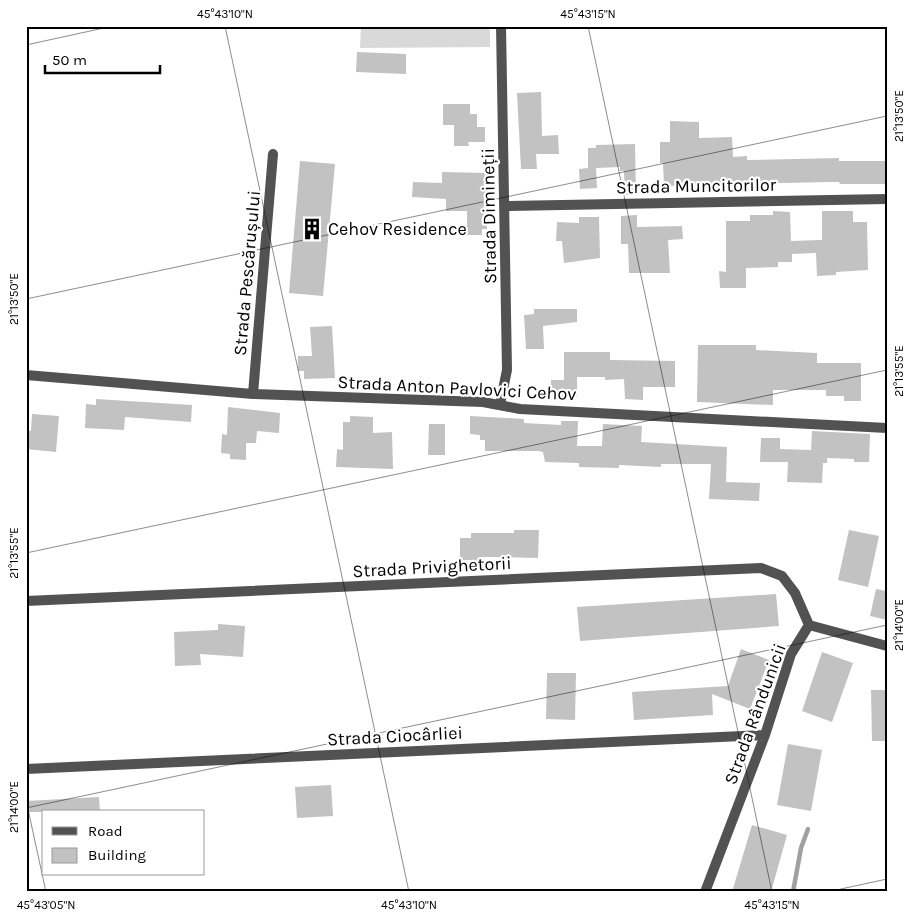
<svg xmlns="http://www.w3.org/2000/svg" width="913" height="918" viewBox="0 0 913 918" font-family="Karla,sans-serif">
	<style>
		.green { fill: #d9d9d9 }
		.lines { fill: none; stroke-linecap: round; stroke-linejoin: round }
		.stream { stroke: #a0a0a0; stroke-width: 4.5 }
		.building { fill: #c2c2c2 }
		.minor { stroke: #525252; stroke-width: 10 }
		.ticks { fill: none; stroke: #000; stroke-width: 1; stroke-opacity: 0.45 }
		.labels { text-anchor: middle; stroke-width: 4.5; stroke-linejoin: round; paint-order: stroke }
		.street-label { font-size: 18px; fill: #000; stroke: #fff }
		.poi-label { font-size: 18px; fill: #000; stroke: #fff; text-anchor: start }
		.neatline { fill: none; stroke: #000; stroke-width: 2 }
		.ticks-label { font-size: 12px; text-anchor: middle; fill: #000 }
	</style>
	<rect width="100%" height="100%" fill="#fff"/>
	<!-- green -->
	<path class="green" d="M361,26H490V47L360,48Z"/>
	<g class="lines">
		<!-- stream -->
		<path class="stream" d="M793,892L801,848L808,829"/>
	</g>
	<!-- building -->
	<path class="building" d="M357,52L406,54V74L356,72Z
		M541,92L542,136L558,135L559,154H536L537,169H521L517,93Z
		M443,104H470V114H477V127H485V142H468L469,146H454V125H443Z
		M670,121L699,122V138L732,137L733,157L747,156V160L839,158V161H887V184H840L839,182H829L664,186L663,163H660V142H670Z
		M635,144L636,195H625L624,171H620V167L596,168L597,188L580,189L579,169L588,168V148H596V145Z
		M300,161L335,164L323,296L289,293Z
		M442,172L488,173L487,229H482V235H467V211H446V199L412,197L413,182L442,183Z
		M773,211L790,212L791,241L822,240V211H853V222H867L868,270L836,272V275L817,276L816,253L792,254V262H778V267L746,268V288H720L719,271L726,272V221H750V215H773Z
		M637,215V227L682,226L683,239L668,240L670,273H629L628,244H621V216Z
		M579,217H599L600,258L564,263L562,241H556L557,222L579,223Z
		M534,309H577V322L543,326L544,349H526L524,315L534,314Z
		M332,326L335,378L304,379V371H298V356H312L310,327Z
		M698,345H756V350L817,353V363H861V401H844V396H826V390H773V405L697,402Z
		M564,352H610V360L675,361V387H643V400L625,399L624,379L605,380V377H577V397H551V380H564Z
		M96,399L192,405L191,422L125,417L124,430L85,428L86,404L96,405Z
		M228,407L280,413L279,433L257,431L256,443H246V460L230,459V454L221,453L222,434L227,435Z
		M32,414L59,416L56,452L26,449V430L31,431Z
		M350,416L373,417V433L392,432L393,469L336,467L337,449L343,450V422H350Z
		M470,416L524,419V423L561,425V421H578L577,446H602L603,424L642,426L641,442L727,447L726,482L760,483L759,501L709,499L711,464H661V467L619,465V468L579,467V463L545,462L543,452L538,451H485V440H480V435L470,434Z
		M429,424H445V455H428Z
		M812,431L870,434L869,462H854V459L827,458V463H823L822,483L787,482L788,462H760L761,438H780V449L811,450Z
		M514,530H539L538,558L491,557H480V560H460V538H471V533H514Z
		M849,530L879,536L868,587L838,580Z
		M876,589L887,591V620L870,616Z
		M776,594L779,626L580,641L577,607Z
		M218,624L245,626L243,657L200,654L201,665L175,666L174,632L218,630Z
		M741,649L769,660L750,709L712,694L713,715L634,720L632,692L728,686Z
		M822,652L853,663L832,722L802,711Z
		M547,673H576L575,720L546,719Z
		M871,690H887V741H872Z
		M788,744L822,750L811,811L777,805Z
		M331,785L333,816L297,818L295,787Z
		M99,797L100,812H26V801Z
		M752,825L787,835L771,892H732Z"/>
	<g class="lines">
		<!-- minor -->
		<path class="minor" d="M505,206L887,199
			M26,375L253,394L483,402L520,409L887,428
			M253,394L273,154
			M500,404L507,370L501,26
			M26,601L761,568L782,576L795,593L809,625
			M26,769L765,735
			M705,892L765,735L791,654L809,625L887,646"/>
	</g>
	<!-- ticks -->
	<path class="ticks" d="M225,26L409,892M588,26L772,892M26,45L113,26M26,299L887,116M26,553L887,370M26,800L46,892M26,808L887,625M827,892L887,879"/>
	<!-- icons -->
	<defs>
		<g id="building-bare" transform="scale(1.725)"><path d="M-4-6H4V6H1V3H-1V6H-4ZM-2.5-4.3h1.7v1.8h-1.7ZM.8-4.3h1.7v1.8H.8ZM-2.5-1h1.7V.8h-1.7ZM.8-1h1.7V.8H.8Z" fill="#000" stroke="#fff" stroke-width="2.5" paint-order="stroke"/></g>
	</defs>
	<g fill-rule="evenodd">
		<use href="#building-bare" x="312" y="229"/>
	</g>
	<g class="labels">
		<!-- street labels -->
		<g class="street-label">
			<text transform="translate(696 186) rotate(-1)" y="6">Strada Muncitorilor</text>
			<text transform="translate(489 216) rotate(-91)" y="6">Strada Dimineții</text>
			<text transform="translate(247 273) rotate(-85)" y="6">Strada Pescărușului</text>
			<text transform="translate(457 388) rotate(3)" y="6">Strada Anton Pavlovici Cehov</text>
			<text transform="translate(432 567) rotate(-3)" y="6">Strada Privighetorii</text>
			<text transform="translate(755 714) rotate(-70)" y="6">Strada Rândunicii</text>
			<text transform="translate(395 736) rotate(-3)" y="6">Strada Ciocârliei</text>
		</g>
		<!-- poi labels -->
		<g class="poi-label">
			<text x="328" y="235">Cehov Residence</text>
		</g>
	</g>
	<!-- border -->
	<rect width="913" height="918" fill="none" stroke="#ffffff" stroke-width="55"/>
	<!-- legend -->
	<rect x="42" y="810" width="162" height="65" fill="#ffffff" stroke="#999999"/>
	<rect x="52" y="827" width="25" height="8" fill="#525252" stroke="#999999"/>
	<text x="88" y="836" font-size="15" fill="#000000">Road</text>
	<rect x="52" y="848" width="25" height="15" fill="#c2c2c2" stroke="#999999"/>
	<text x="88" y="860" font-size="15" fill="#000000">Building</text>
	<!-- scale -->
	<path d="M45 65v8h115v-8" fill="none" stroke="#000000" stroke-width="2.5"/>
	<text x="52" y="65" font-size="15" fill="#000000" stroke="#ffffff" stroke-width="4" paint-order="stroke">50 m</text>
	<rect x="28" y="28" width="858" height="862" class="neatline"/>
	<g class="ticks-label">
		<text x="225" y="18">45°43'10"N</text>
		<text x="588" y="18">45°43'15"N</text>
		<text transform="translate(899 116) rotate(-90)" y="4">21°13'50"E</text>
		<text transform="translate(14 299) rotate(-90)" y="4">21°13'50"E</text>
		<text transform="translate(899 371) rotate(-90)" y="4">21°13'55"E</text>
		<text transform="translate(14 553) rotate(-90)" y="4">21°13'55"E</text>
		<text transform="translate(899 625) rotate(-90)" y="4">21°14'00"E</text>
		<text transform="translate(14 807) rotate(-90)" y="4">21°14'00"E</text>
		<text x="46" y="909">45°43'05"N</text>
		<text x="409" y="909">45°43'10"N</text>
		<text x="772" y="909">45°43'15"N</text>
	</g>
</svg>
